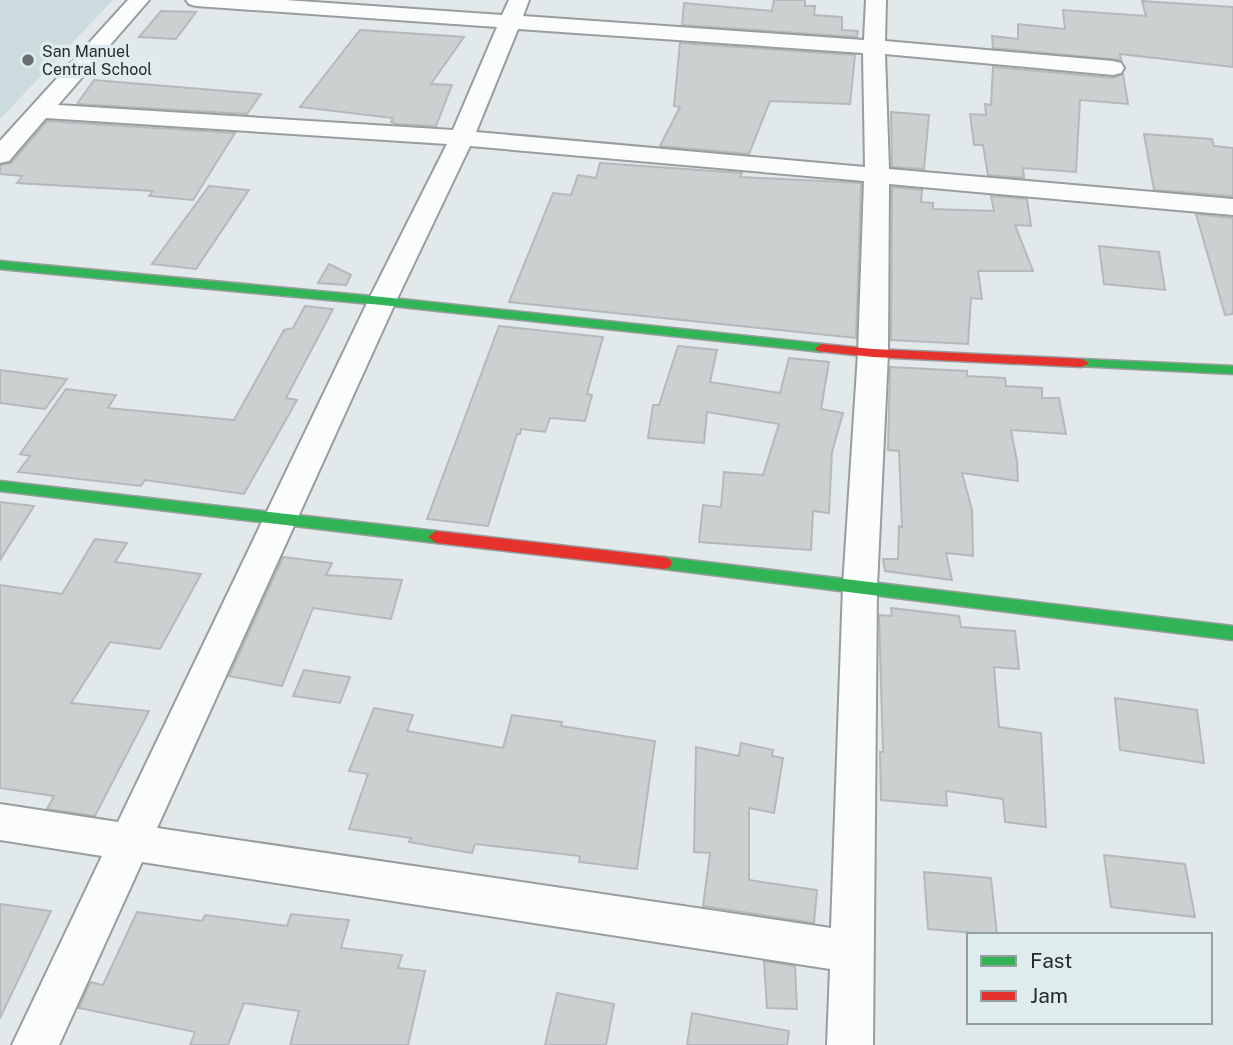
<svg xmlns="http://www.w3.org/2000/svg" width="1233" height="1045" viewBox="0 0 1233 1045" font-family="'Public Sans',sans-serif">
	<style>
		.built { fill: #ccdbdd }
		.building { fill: #cbd0d1; stroke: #b4babb; stroke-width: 2 }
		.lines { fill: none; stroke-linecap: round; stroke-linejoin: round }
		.street-casing { stroke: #989d9e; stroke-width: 4 }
		.fast-casing { stroke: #989d9e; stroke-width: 3 }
		.jam-casing { stroke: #989d9e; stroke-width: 3 }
		.street { fill: #fbfcfc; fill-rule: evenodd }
		.fast { fill: #30b455; fill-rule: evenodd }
		.jam { fill: #e5322d; fill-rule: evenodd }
		.poi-dot { fill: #686e6e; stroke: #dfecee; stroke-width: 2.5 }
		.labels { text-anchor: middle; stroke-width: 7; stroke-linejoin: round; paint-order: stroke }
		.far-poi-label { font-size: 16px; fill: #272b2c; stroke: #dfecee; text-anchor: start }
	</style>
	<rect width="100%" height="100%" fill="#e2e9ea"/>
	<!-- built -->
	<path class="built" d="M0,0H113L0,119Z"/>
	<!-- building -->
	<path class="building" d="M774,0H805V6H815L814,15L842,17V30L858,31L857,37L682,25L684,3L772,11Z
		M1142,1L1233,7V67L1120,54L1121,60L993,48L992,36L1018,39V24L1065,29L1063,10L1146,16Z
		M161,11L196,12L176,39L139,37Z
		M360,30L464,37L431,84L452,85L436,126L396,124L391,122L393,118L300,107Z
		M680,43L855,55L850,104L770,101L749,154L660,146L680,107L674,106Z
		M993,67L1113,78L1123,74L1128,104L1080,100L1076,172L1023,168L1024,178L988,175L983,145H974L970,114L986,115L985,104L991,105Z
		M94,80L261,94L247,114L77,104Z
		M891,112L929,115L924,169L892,167Z
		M47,121L61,122L235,133L193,200L149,196L153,191L17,183L22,176L0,174V165L11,163Z
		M1144,134L1212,139L1214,146L1233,148V196L1154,190Z
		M600,163L742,173L740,177L861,183L856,338L509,302L553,193L571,195L578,175L596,178Z
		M209,186L249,190L196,269L152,264Z
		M892,187L922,190L921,202L933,203V209L994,211L991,196L1027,199L1031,226L1015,225L1033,271H978L982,299L971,298L968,344L891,340Z
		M1196,214L1233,218V314L1225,315Z
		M1099,246L1159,252L1165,290L1104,284Z
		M329,264L351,275L346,285L318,283Z
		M305,306L333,309L286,398L297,400L244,494L145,480L141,486L18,472L30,456L20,454L66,389L116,395L108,408L234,420L284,330L293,328Z
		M499,326L603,337L587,394L592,395L585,421L550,418L545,432L521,429L520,434H517L488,526L427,519Z
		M678,346L717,350L710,382L780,393L789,358L829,362L821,409L843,413L832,452L829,513L813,511L811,550L699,542L703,505L721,507L724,472L763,475L779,424L707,412L704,443L648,438L653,405H659Z
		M890,367L967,371V376L1005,378L1006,386L1042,388V398H1059L1066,434L1011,430L1017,461L1018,481L962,473L972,510L973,556L946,553L952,580L885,571L883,559H898L899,526L902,527L899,451L888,450Z
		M0,370L67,379L45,409L0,403Z
		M0,502L34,506L0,560Z
		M95,539L127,543L115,562L201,574L160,649L110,642L71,703L149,711L95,816L47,809L54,796L0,788V585L62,594Z
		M283,557L332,563L326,575L402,580L391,619L313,608L282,686L229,676Z
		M891,608L959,616L961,627L1015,631L1019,669L994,667L999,727L1041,733L1046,827L1005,822L1003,799L946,791L947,806L881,800L880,752H883L879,615L892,616Z
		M304,670L350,677L340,703L293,696Z
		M1115,698L1197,710L1204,763L1120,750Z
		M374,708L413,715L407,731L503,748L512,715L562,722L561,726L655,741L637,869L579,862L580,856L475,844L472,853L409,842L411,838L349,829L368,774L349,771Z
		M741,743L773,750L772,756L783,758L774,813L749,808V880L817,890L814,923L703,906L710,853L694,852L696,747L739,756Z
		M1104,855L1185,864L1195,917L1111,907Z
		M924,872L991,878L997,935L928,929Z
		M0,904L51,911L0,1018Z
		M137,912L202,921L205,915L287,926L291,914L349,920L341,948L402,955L398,968L425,971L408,1045H290L299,1011L244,1003L228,1045H190L195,1032L79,1008L90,982L103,985Z
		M764,961L795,966L797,1009L767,1008Z
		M557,993L614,1004L606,1045H545Z
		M692,1013L789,1031L787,1045H687Z"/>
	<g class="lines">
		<!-- street casing -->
		<g class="street-casing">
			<path id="street" d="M128,0H149L58,105L453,130L497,27L196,6L189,4L186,0H285L502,15L509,0H529L523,16L864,40L866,0H886L885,41L1113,61L1121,63L1124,68L1121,73L1113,75L885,54L889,169L1233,199V215L889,184L888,353L877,586L873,1045H827L830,969L142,862L59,1045H12L102,856L0,840V804L118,822L368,301L447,144L46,118L9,161L0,163V141ZM518,29L863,53L865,167L476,132ZM470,146L864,181L858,353L843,586L831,928L157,828L396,301Z"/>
		</g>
		<!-- fast casing -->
		<g class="fast-casing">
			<path id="fast" d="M0,261L382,297L822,344L829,348L822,352L382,305L0,269Z
				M1082,359L1233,366V374L1077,366L1075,363Z
				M0,481L436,531L444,537L436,543L0,491Z
				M664,557L1233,626V640L664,569L658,567L656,563L658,559Z"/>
		</g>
		<!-- jam casing -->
		<g class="jam-casing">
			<path id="jam" d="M822,344L873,349L1082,359L1089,363L1082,367L873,357L817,351L815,348Z
				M436,531L664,557L670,559L672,563L670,567L664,569L436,543L428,537Z"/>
		</g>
		<!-- street -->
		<use href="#street" class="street"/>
		<!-- fast -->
		<use href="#fast" class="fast"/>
		<!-- jam -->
		<use href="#jam" class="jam"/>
	</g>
	<!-- markers -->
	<circle class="poi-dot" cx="28" cy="60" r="7"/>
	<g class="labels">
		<!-- far-poi labels -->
		<g class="far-poi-label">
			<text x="42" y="57">San Manuel<tspan x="42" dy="18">Central School</tspan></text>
		</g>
	</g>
	<!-- legend -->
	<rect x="967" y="933" width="245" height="91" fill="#dfecee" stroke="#959fa0" stroke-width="2"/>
	<rect x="981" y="956" width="35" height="10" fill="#30b455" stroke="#959fa0" stroke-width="2"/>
	<text x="1030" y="968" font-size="21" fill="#272b2c">Fast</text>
	<rect x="981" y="991" width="35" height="10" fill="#e5322d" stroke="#959fa0" stroke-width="2"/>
	<text x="1030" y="1003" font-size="21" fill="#272b2c">Jam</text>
</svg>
